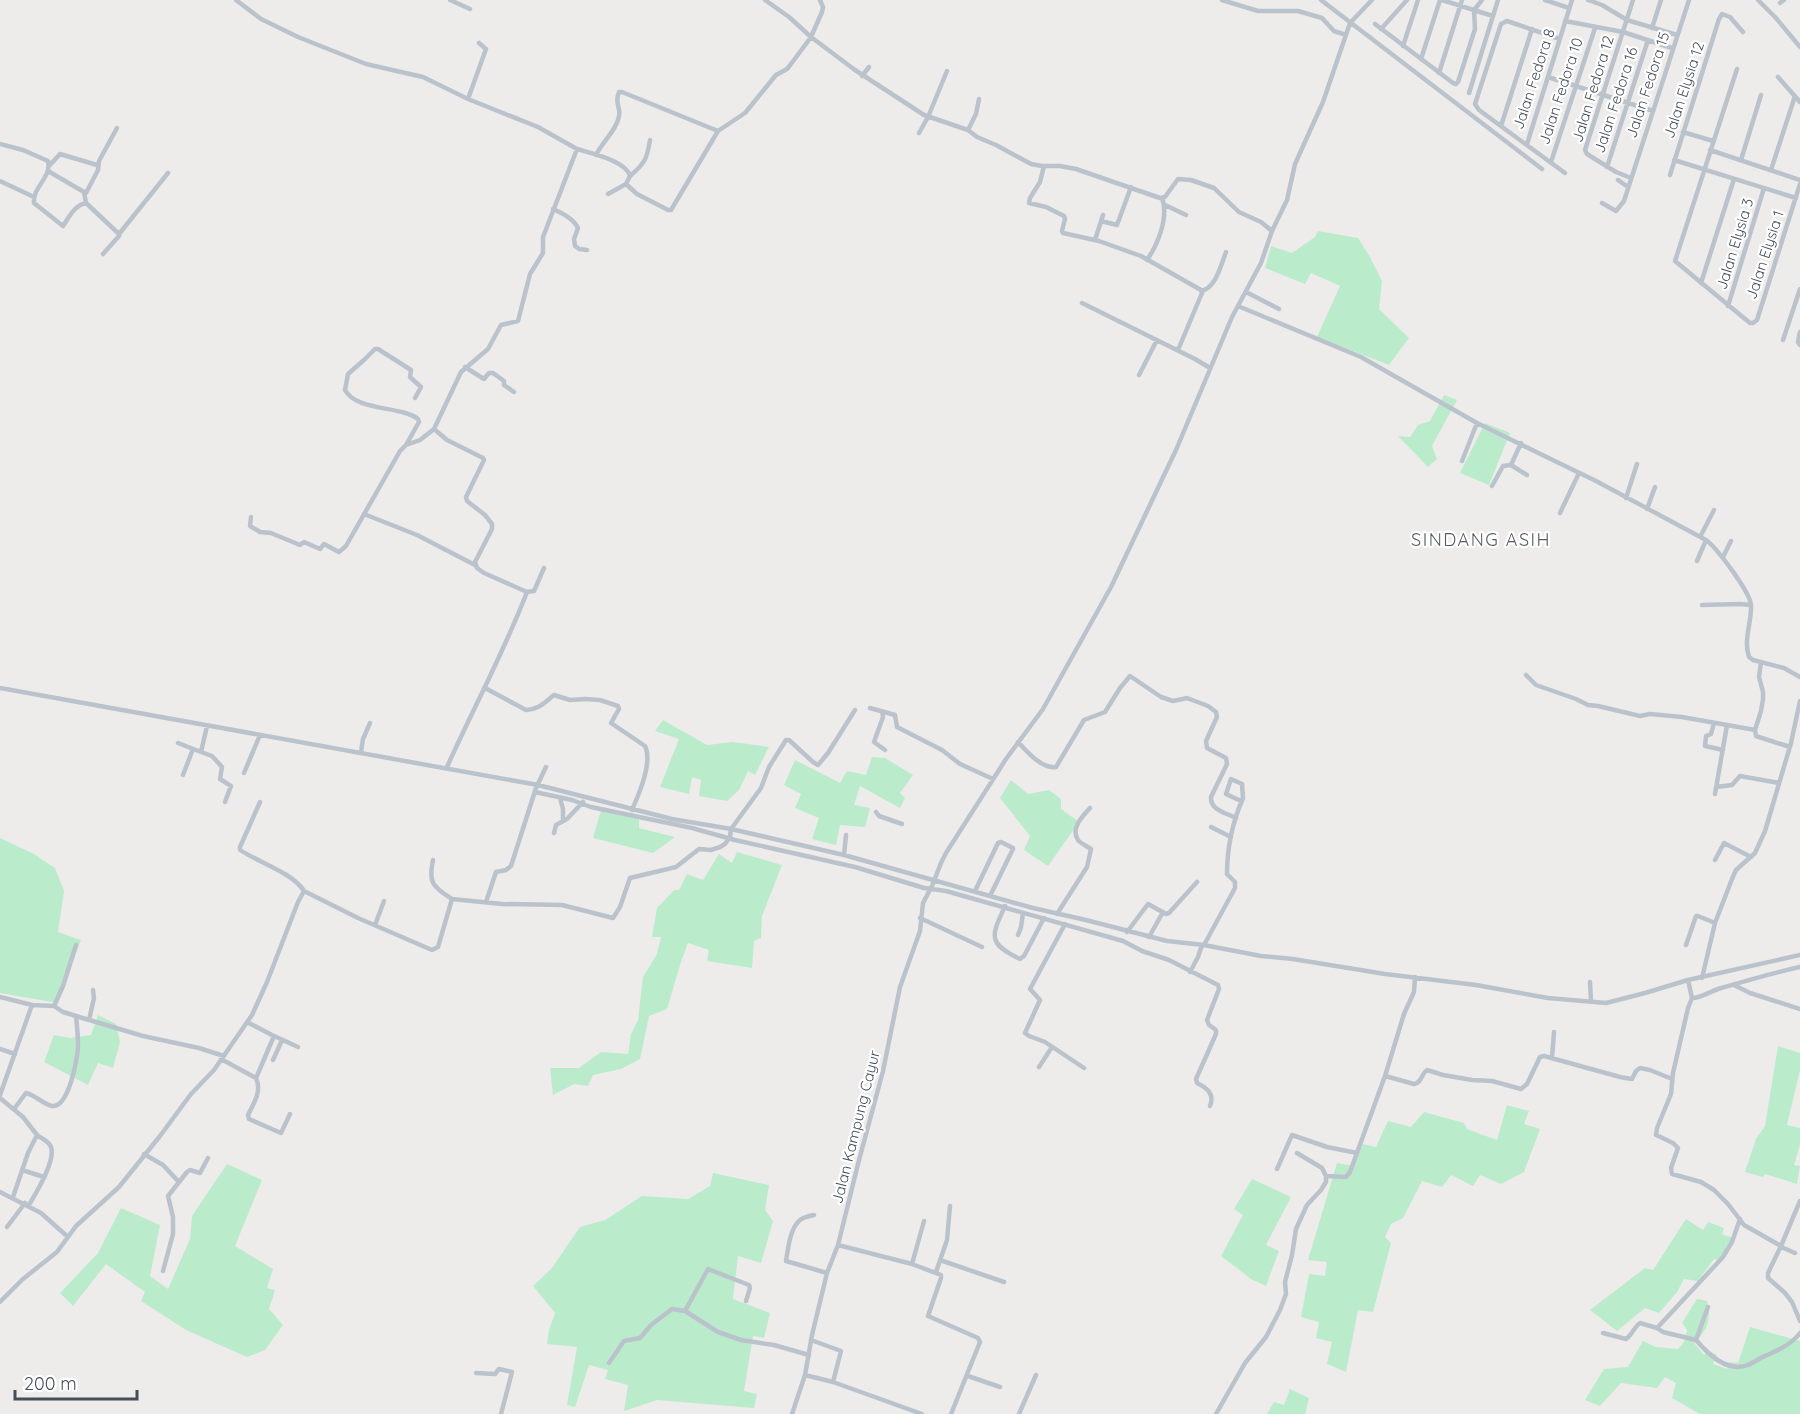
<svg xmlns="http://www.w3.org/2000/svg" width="1800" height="1414" viewBox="0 0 1800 1414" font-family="Quicksand,sans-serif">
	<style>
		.green { fill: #baeccc }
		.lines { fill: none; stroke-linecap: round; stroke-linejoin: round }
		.street { stroke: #bac3cb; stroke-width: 4.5 }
		.labels { text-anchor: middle; stroke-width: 4.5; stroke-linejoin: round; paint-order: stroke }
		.street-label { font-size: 15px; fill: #454f58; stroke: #fff }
		.quarter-label { font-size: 18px; letter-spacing: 1.5px; fill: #585c60; stroke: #fff }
	</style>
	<rect width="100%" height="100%" fill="#eeebeb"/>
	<!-- green -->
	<path class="green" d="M1318,231L1358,238L1370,257L1382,281L1379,309L1409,338L1389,365L1317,337L1340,286L1311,273L1305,284L1265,268L1271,246L1292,253L1315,237Z
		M1444,395L1457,400L1432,446L1437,459L1428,467L1398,436L1410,437L1418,425L1430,421Z
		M1485,423L1510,433L1489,485L1460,473Z
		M663,720L707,745L733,742L769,747L755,775L748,771L739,790L727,801L699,796L701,780L692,777L689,794L660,787L679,739L655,731Z
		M872,757L885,758L913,775L900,793L905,798L900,808L860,786L854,805L870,808L865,827L840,825L836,845L812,839L819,818L795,808L801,794L784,785L795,760L840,783L847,771L866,775Z
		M1011,780L1028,794L1049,790L1061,799V809L1079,822L1048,866L1024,850L1030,836L1000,798Z
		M602,807L639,817V828L675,837L653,853L593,838Z
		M0,838L34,854L55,868L64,891L58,932L81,940L58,1003L0,993Z
		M737,852L782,865L762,916L761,938L754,941L752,968L707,961L709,950L688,943L681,962L667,1009L649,1016L640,1059L621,1069L593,1075L588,1086L574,1084L553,1095L550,1068H579L601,1052L628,1054L631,1034L638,1020L643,977L657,954L661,937H652L657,908L674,890H679L687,874L703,880L719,854L732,863Z
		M98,1015L116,1024L120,1042L113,1068L98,1063L88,1085L44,1062L54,1035L70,1038L91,1035Z
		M1778,1046L1800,1053V1070L1787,1125L1800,1128V1145L1794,1165L1800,1166L1797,1184L1765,1174L1763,1177L1745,1172L1756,1139L1765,1126Z
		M1507,1105L1529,1111L1524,1124L1540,1129L1524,1172L1501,1184L1480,1175L1473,1186L1451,1175L1442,1187L1422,1181L1403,1218L1391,1224L1385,1237L1391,1243L1373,1312L1358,1310L1346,1372L1327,1364L1332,1342L1316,1338L1319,1322L1301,1317L1309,1274L1325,1276L1327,1262L1308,1260L1337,1163L1353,1166L1363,1144L1376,1147L1388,1121L1411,1127L1424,1112L1464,1123L1467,1129L1497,1140Z
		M227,1164L262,1180L235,1246L273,1269L267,1288L275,1290L269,1309L283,1325L265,1350L247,1357L186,1330L141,1301L145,1292L106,1264L73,1306L60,1293L98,1253L121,1208L160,1225L150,1276L168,1289L190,1239L192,1216Z
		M713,1173L769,1185L765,1210L773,1221L761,1263L738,1256L733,1299L770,1313L764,1338L753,1336L744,1391L757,1394L754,1408L657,1400L624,1411L628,1385L605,1379L608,1370L589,1365L575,1407L567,1405L577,1347L547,1344L549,1330L555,1313L533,1286L552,1268L580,1227L605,1220L642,1196L688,1199L710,1186Z
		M1252,1179L1291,1197L1266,1245L1279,1251L1266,1286L1251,1279L1221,1256L1243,1215L1234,1209Z
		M1686,1219L1703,1230L1708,1222L1724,1228L1722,1234L1733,1238L1722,1261L1714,1259L1698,1281L1684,1279L1677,1292L1659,1313L1645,1308L1617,1331L1590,1310L1645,1268L1653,1270Z
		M1697,1299L1707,1301C1712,1319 1707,1331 1694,1343L1704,1355L1708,1350L1717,1355L1713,1364L1727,1369L1729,1362L1738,1363L1750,1327L1800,1341V1414H1700L1672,1398L1676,1383L1665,1377L1657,1388L1621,1383L1600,1406L1585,1400L1604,1369L1628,1367L1643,1341L1656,1347L1678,1349L1684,1342L1687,1330L1682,1323Z
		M1290,1389L1309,1398L1305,1414H1267L1274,1402L1284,1405Z"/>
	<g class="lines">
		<!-- street -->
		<path class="street" d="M236,0L261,19L298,37L366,64L423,77L468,99L538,127L577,149
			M450,0L470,9
			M765,0L789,17L811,37L855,70L924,115L968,130L977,137L996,145L1031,164L1042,166H1060L1076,169L1160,198L1165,197L1178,179L1191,180L1214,188L1239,212L1261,222L1272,231
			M1222,0L1258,11H1298L1322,18L1334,31L1346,35
			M1321,0L1542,169
			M1442,0L1493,16
			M1545,0L1569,8
			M1588,0L1602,5L1627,20L1677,35
			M1758,0L1776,18L1800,47
			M1780,3L1784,0
			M1565,21L1623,32L1672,48
			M1375,24L1453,83L1456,84L1458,82L1475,29L1474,10L1482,0
			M1652,28L1661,0
			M1381,29L1407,0
			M1560,39L1507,21L1501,24L1475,104L1479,110L1565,173
			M1403,46L1418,0
			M1421,59L1440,0
			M1737,69L1675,261L1750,323H1753L1757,320L1800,184
			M1439,73L1462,0
			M862,76L869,67
			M1548,77L1653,111
			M1778,77L1800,102
			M1469,93L1498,0
			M468,99L486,49L479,43
			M1501,126L1532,29
			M968,130L976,114L979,99
			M1683,132L1713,141
			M919,133L928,117L947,71
			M0,144L23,150L48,161C52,177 32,188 34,203L63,226C69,217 75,205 86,203
			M1527,144L1572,0
			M1710,150L1800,180
			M596,155C602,142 617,130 619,116C621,106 614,104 619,92H622L718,131
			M1674,160L1796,198
			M1741,160L1761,95
			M1551,162L1595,28
			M49,166L60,154L97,165
			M1044,166L1040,182L1030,198L1029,203L1046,207L1064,216L1065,219L1062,231L1063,233L1099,241L1141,256L1201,290L1202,293L1178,350
			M1607,167L1648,40
			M1771,170L1795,96
			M48,171L84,192L86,203L119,234V236L103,254
			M1670,175L1719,19L1722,14L1730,17L1743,32
			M630,176C645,163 647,159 650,140
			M1631,178L1616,172L1587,154L1585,150L1633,0
			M1618,180L1628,187
			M0,181L34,197
			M626,184L637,194L668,210H671L718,131L745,113L776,75L787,69L791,64L811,37L822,12L823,7L820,0
			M86,193L98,170L99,161L117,128
			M1602,203L1616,211L1624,201L1689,0
			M1165,205L1186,215
			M553,209C563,214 573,218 578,228L574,239L575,246L579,249L587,250
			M1101,221L1117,225L1131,187
			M119,234L168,173
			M1095,240L1103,215
			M1147,260C1158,244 1169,217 1162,198
			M1701,283L1734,179
			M1202,291C1216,287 1221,265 1226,252
			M1246,292L1279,309
			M1082,303L1195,359L1210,368
			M1238,306L1361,357L1477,423L1596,481L1706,540C1717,548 1750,592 1751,605C1752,622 1743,640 1749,657L1753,660L1784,668L1800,677
			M1728,306L1764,188
			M1800,332L1798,342L1800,345
			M1783,340L1800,289
			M465,367L484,379L489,373H493L504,381V385L514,392
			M1139,375L1157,340
			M434,429L447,440L483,458L484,460L466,497L467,501L485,515L492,524V529L475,562L477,568L484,573L527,592
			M406,445L419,422L418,419C402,406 356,411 345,390L348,374L364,360L375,349H378L411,370L410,377L421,387L415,398
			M1462,461L1477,423
			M1511,465L1527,475
			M1492,486L1503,466L1511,465L1521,443
			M1626,498L1637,464
			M1647,509L1655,487
			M1560,513L1579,473
			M364,514L417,535L475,565
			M251,517L250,526L260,532L271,533L300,545L304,542L320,549L324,544L339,552L346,546L400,451L406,445L420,440L434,429L461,372L488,349L501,325L518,321L530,274L543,253V237L577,149C591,153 626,161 630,176L626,184L608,194
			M1700,537L1714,510
			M1723,557L1731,541
			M1697,561L1706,540
			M1702,605L1740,604L1751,605
			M1526,675L1536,685L1576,699L1588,705L1598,706L1640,716L1650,714L1682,717L1727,725
			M0,688L538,785L672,819L731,829L844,855L1033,908L1086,920L1167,941L1204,945L1261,956L1293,959L1385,974L1476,985L1548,998L1606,1003L1645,993L1688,980L1800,955
			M485,688L526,710C540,709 544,703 554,695L570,700L585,699L600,700L618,706L619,709L611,723L645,746C653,762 639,794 632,810
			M870,708L895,715L897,727L942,750L960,764L993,779
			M882,711L883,717L874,742L885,750
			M1714,723L1711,734L1706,736L1705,746L1723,750
			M207,726L201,752L212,756L222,767L220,779L231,786L225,802
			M1755,730L1761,711L1763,699V692L1759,677L1761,662
			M1018,742C1027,752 1042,769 1056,767L1084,720L1105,712L1120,688L1130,676L1161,697L1173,701L1187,698L1208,706L1216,712L1217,717L1206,741L1207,748L1226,758L1227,764L1211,797C1210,810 1226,813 1236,818
			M178,743L201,752
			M361,752L363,739L370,723
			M447,767C473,709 504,652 527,592L534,591L544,568
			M244,773L260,735
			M183,775L193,749
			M1716,787L1732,785L1740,776L1779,783
			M535,792L572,800L591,807L692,828L735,840L855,867L924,888L946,891L1123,941L1142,951L1169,960L1218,985L1219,989L1207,1020L1209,1025L1216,1030V1034L1196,1079L1197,1083C1207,1088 1215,1094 1210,1106
			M1715,794L1727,725L1755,730L1756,736L1759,737L1790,747
			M560,798L563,809V821
			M260,802L240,847V850C258,862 293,873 304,891
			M876,812L879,816L902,824
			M1211,827L1231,837
			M554,833L556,825L567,819L583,802
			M844,855L846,835
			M433,860C428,883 433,887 452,899
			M1715,860L1724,843L1751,857
			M975,891L998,843L1001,842L1013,848V849L990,896
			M486,902L496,872L506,870L511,866L536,788L546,767
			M1005,906C992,935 986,943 1020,959L1024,956L1044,918
			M1057,914L1087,867L1091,849C1087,846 1081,844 1078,840C1070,828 1083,816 1090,808
			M920,918L982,947
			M1065,924L1030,989L1040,1000L1025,1033L1029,1036L1045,1042L1084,1068
			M375,925L384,901
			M1127,932L1148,904L1166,914L1169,913L1197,882
			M1018,935L1021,927L1023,913
			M1149,937L1163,912
			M1204,945L1235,888V882L1227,874C1227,848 1233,821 1243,798L1242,784L1231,779L1226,794L1241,801
			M1686,945L1696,916H1698L1715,923
			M1190,972L1198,957L1202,945
			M1702,978L1715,923L1732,879L1736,870L1755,853L1765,831L1791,743L1800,701
			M1688,980L1692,998L1688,1008L1673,1073L1671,1094L1657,1128L1656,1135L1673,1143L1678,1148L1671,1168L1672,1174L1701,1182L1714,1190L1728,1204L1744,1225L1781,1246L1768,1273V1278L1785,1293L1792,1302L1800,1321
			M1590,982L1591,1001
			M1734,985L1750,993L1800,1009
			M0,997L32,1005L0,1095
			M1692,998C1701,998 1709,992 1718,989C1745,981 1772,973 1800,967
			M32,1005L54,1006L63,1012L76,1016L143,1036L199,1048L224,1056
			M54,1006L63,986L76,945
			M89,1020L94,998L93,990
			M247,1022L272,1035L298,1047
			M0,1049L15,1054
			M1552,1058L1554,1032
			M221,1059L256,1078C262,1091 254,1103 248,1115L249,1119L281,1133L290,1114
			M273,1060L282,1040
			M1039,1067L1052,1047
			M1385,1076L1414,1084C1422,1083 1421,1074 1427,1070L1443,1075L1472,1080L1492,1081L1521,1089L1527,1084L1540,1057L1544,1056L1620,1077L1632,1079L1636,1071L1640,1068L1650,1070L1672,1079
			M256,1078L274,1036
			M0,1098L23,1117L37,1135
			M14,1109L26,1093C35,1095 43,1104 52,1106C69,1108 78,1057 78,1045C78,1035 77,1026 76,1016
			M144,1154L163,1165L178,1181
			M1277,1169L1292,1135L1327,1147L1357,1153
			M22,1170L44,1177
			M1326,1176L1346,1177L1350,1172L1385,1076L1404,1014L1414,992L1415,977
			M0,1192L41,1213L68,1237
			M13,1197L28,1153L37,1135C41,1138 49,1141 51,1147C56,1161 36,1193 29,1205
			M814,1215C809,1216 804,1217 800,1220C790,1228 788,1249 786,1261L827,1273
			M7,1227L25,1203
			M838,1245L912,1264L941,1275V1278L928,1316L978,1338L980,1342L951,1414
			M1781,1246L1800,1201
			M1781,1247L1795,1253
			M940,1260L1004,1282
			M912,1264L924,1221
			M163,1271L173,1234V1217L168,1196L187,1172L190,1170L200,1173L208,1158
			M936,1272L947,1240L950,1206
			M0,1302L23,1279L57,1252L76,1226L119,1187L160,1136L191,1094L214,1070L252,1015L267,982L298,902L304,891L358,918L432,950L438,947L452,899L502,904L562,905L613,918L620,907L630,878L676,867L699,849L711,850L720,847L725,844L730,837L731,829L761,788L769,767L786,740H789L813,762L818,765L828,753L855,710
			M685,1311L708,1269L749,1285L750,1288L746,1301
			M1657,1328L1663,1332L1696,1340L1708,1307
			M1603,1333L1626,1339C1632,1335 1634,1327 1640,1323L1657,1328L1723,1257L1732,1242L1740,1219
			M811,1340L841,1351L833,1382
			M1696,1340C1708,1354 1727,1373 1748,1365C1754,1363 1759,1358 1765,1356C1778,1350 1791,1345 1800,1333
			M609,1363L624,1341L640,1338L651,1325L672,1309L685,1311L718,1332L741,1340L774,1345L809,1355
			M476,1373L495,1374L499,1369L512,1372L501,1414
			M968,1376L1000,1387
			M792,1414L805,1375
			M922,1414L833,1382L805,1375L812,1335L827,1273L838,1245L858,1164L883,1071L900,987L920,931L923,903L932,886L941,863L946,853L1006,759L1043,709L1111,587L1176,450L1232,317L1261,263L1272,231L1287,200L1295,164L1323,102L1350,23L1372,0
			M1019,1414L1036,1375
			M1216,1414L1245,1363L1266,1337L1280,1310L1286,1294L1285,1282L1292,1255L1296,1229L1307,1205L1321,1190L1326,1182V1176L1322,1168L1297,1153"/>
	</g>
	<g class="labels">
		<!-- street labels -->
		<g class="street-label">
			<text transform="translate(1534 79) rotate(-72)" y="5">Jalan Fedora 8</text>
			<text transform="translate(1648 85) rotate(-72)" y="5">Jalan Fedora 15</text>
			<text transform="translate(1593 89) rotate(-73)" y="5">Jalan Fedora 12</text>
			<text transform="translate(1684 90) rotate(-72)" y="5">Jalan Elysia 12</text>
			<text transform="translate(1561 91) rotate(-72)" y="5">Jalan Fedora 10</text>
			<text transform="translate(1616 100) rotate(-72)" y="5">Jalan Fedora 16</text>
			<text transform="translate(1735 244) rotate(-73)" y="5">Jalan Elysia 3</text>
			<text transform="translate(1765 255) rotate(-72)" y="5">Jalan Elysia 1</text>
			<text transform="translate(856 1127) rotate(-76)" y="5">Jalan Kampung Cayur</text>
		</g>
		<!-- quarter labels -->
		<g class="quarter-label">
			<text x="1481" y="546">SINDANG ASIH</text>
		</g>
	</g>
	<!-- scale -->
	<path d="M15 1390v9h122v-9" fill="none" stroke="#454f58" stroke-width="3"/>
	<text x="24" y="1390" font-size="18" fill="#454f58" stroke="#ffffff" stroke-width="4.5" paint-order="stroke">200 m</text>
</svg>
